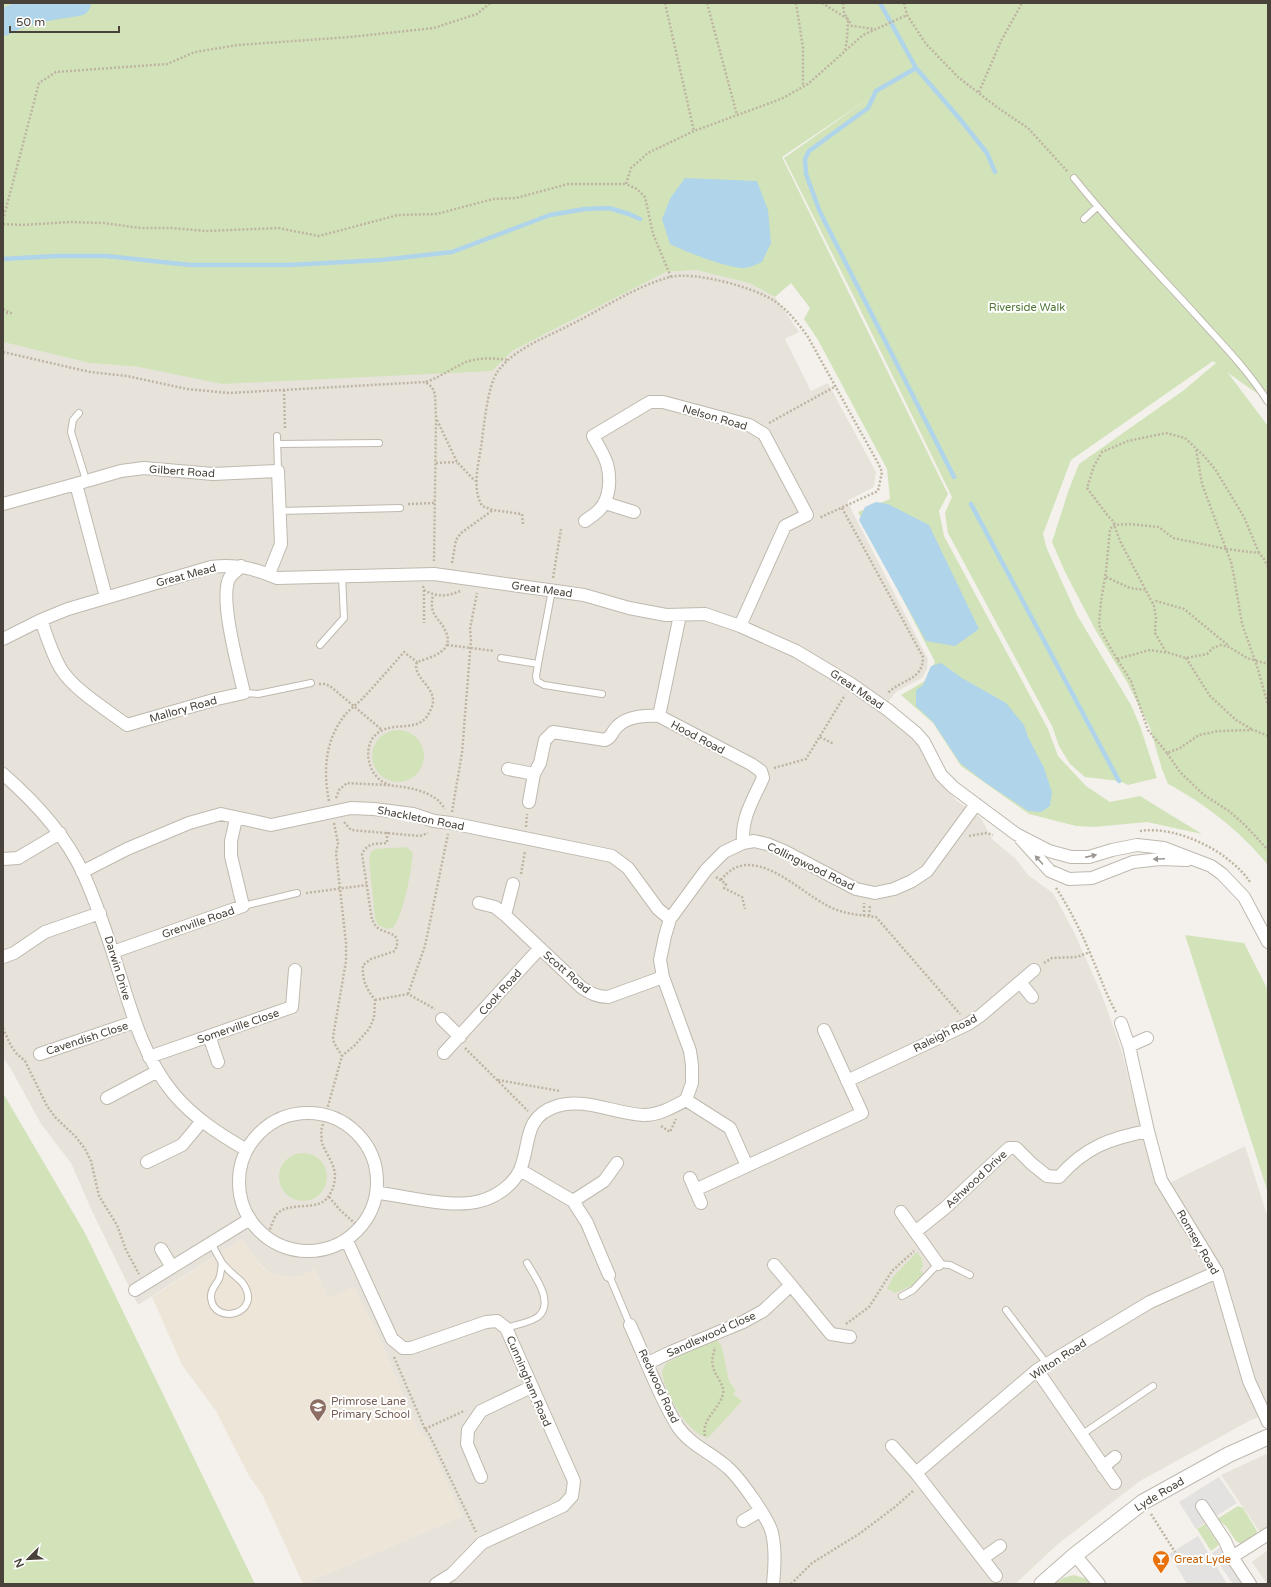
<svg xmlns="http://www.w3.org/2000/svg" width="1271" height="1587" viewBox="0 0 1271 1587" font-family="'Varela Round',sans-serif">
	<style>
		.residential { fill: #e7e3db }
		.education { fill: #ece5d8 }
		.green { fill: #d2e3ba }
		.parking { fill: #e4e2e0 }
		.water { fill: #b0d4e9 }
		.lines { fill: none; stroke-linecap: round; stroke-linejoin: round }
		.stream { stroke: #b0d4e9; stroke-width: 4.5 }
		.river { stroke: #b0d4e9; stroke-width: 26 }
		.service-casing { stroke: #bfb9af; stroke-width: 8 }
		.minor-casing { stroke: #bfb9af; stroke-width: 14 }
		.tertiary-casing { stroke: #bfb9af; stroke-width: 17 }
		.path { stroke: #bfb4a2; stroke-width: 2.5; stroke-dasharray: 2 2; stroke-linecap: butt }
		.service { stroke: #fff; stroke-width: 6 }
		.minor { stroke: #fff; stroke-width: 12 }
		.tertiary { stroke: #fff; stroke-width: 15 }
		.oneway { fill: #9a9793 }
		.labels { text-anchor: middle; stroke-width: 4; stroke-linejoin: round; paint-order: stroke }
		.park-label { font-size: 11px; fill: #4e7433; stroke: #fff }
		.street-label { font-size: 11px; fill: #48423a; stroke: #fff }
		.education-label { font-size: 11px; fill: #785e54; stroke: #fff; text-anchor: start }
		.food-label { font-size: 11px; fill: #c56008; stroke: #fff; text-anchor: start }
	</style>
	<rect width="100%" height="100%" fill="#f4f1ec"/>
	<!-- residential -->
	<path class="residential" d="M696,270L749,283L775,297L799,332L785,339L811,391L828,383L876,472L874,487L847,501L928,659L927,669L922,678L896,692L881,712L914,739L938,780L957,801L981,818L993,840L1016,859L1028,875L1053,893L1074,932L1102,995L1121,1049L1157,1189L1245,1146L1268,1218V1413L1251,1420L1140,1481L1058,1544L1015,1584H303L462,1516L426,1438L419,1432L392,1369L385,1351L354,1287L328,1299L315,1269L302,1276L289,1277L275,1275L266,1270L255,1259L242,1239L138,1305L91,1209L71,1163L41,1124L11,1069L3,1058V342L89,363L139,367L491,371L512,351L666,272Z
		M1268,1453V1544L1221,1475Z
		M1268,1550V1584H1267L1252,1562Z"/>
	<!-- education -->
	<path class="education" d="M242,1239L255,1259L265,1270L275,1275L289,1277L302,1276L315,1269L328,1298L354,1287L385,1351L392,1369L419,1432L426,1438L462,1516L303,1584L262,1494L249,1476L216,1411L182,1365L152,1297Z"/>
	<!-- green -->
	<path class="green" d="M3,3H1268V401L1228,373L1268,426V865C1242,833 1206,804 1168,784L1162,769L1150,728L1127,682L1096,631L1065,572L1052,542L1069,489L1079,464L1184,390L1216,363L1213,361L1071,460L1043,534L1047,549L1077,615L1131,705L1140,726L1157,778L1128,785L1119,781L1085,777L1070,764L1059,746L1052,726L948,533L945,513L952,497L853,295L784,158L871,97L782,157L948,494L939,511L944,536L1048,729L1058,756L1086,786L1110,802L1140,796L1202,834L1147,822L1094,827L1076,826L1029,814L961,766L933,723L901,695L925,681L935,662L858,512L890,499L887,469L818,340L804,319L810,308L791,283L775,297L749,283L696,270L666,272L512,351L492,371L222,384L139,367L89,363L3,342Z
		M372 756a26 26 0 1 1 52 0a26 26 0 1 1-52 0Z
		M407,847L413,853C411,872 404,914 393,928L386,929L378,925L375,918L369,860L371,852L375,849Z
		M1185,935L1244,943L1268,990V1193Z
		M3,1093L85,1233L255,1584H3Z
		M279 1177a24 24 0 1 1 48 0a24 24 0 1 1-48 0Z
		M917,1252L922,1259L923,1266L920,1270L924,1274L916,1284L895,1293L887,1289L893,1277Z
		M716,1338L722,1347L729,1381L736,1391L733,1394L742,1401L708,1438C688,1435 663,1390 662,1371L666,1363Z
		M1238,1506L1243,1508L1257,1531L1256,1535L1241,1544L1236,1541L1226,1526L1217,1519Z
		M1205,1524L1219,1545L1211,1551L1197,1529Z
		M1074,1575L1087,1579L1091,1584H1055L1063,1578Z"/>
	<!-- parking -->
	<path class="parking" d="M1219,1477L1237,1503L1196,1529L1179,1502Z
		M1198,1536L1227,1584H1187L1169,1554Z
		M1220,1547L1245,1584H1233L1212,1553Z"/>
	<!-- water -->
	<path class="water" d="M685,178L757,181L768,210L771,243L762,262C757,264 750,268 744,268C727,268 686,252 670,244L662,219L671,197Z
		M876,502L888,504L929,525L979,629L955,646L926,641L859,520L865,507Z
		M941,663L962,678L1006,703L1024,725L1028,737L1044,768L1052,792L1050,806L1041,812L1028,811L986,783L960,763L933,722L916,706V690L923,685L931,666Z"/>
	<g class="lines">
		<!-- stream -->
		<path class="stream" d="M880,3L916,68L959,118L987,153L995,172
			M916,68L876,91L868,108L809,151L805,159L806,174L820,212L954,477
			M3,259L56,256H106L191,265H288L381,260L452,252L550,215L585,209L609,208L629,214L640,219
			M971,504L1119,781"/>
		<!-- river -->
		<path class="river" d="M3,23C21,11 57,6 78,3"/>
		<!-- service casing -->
		<g class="service-casing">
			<path id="service" d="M1074,178C1112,226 1155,270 1196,315C1221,343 1248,370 1268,402
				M1084,219L1097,207
				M79,413L73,420L71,432L86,480
				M277,436L278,471
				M278,444L379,443
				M280,511L400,508
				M552,590L538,664L536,676L537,681L544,685L602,694
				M320,645L344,618L342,576
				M501,658L538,664
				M244,693L258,694L311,683
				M243,906L297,893
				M211,1243L222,1263
				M222,1263C226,1267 229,1271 233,1274C237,1278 241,1280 244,1285C262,1314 214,1326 211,1298C210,1290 216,1285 219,1279C221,1274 221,1268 222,1263Z
				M609,1275L630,1325
				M902,1296L913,1290L938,1264L950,1265L970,1275
				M1006,1310L1047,1364
				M506,1328C515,1325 533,1322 539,1316C554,1301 535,1277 527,1263
				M1081,1435L1153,1386"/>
		</g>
		<!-- minor casing -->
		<g class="minor-casing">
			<path id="minor" d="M605,503L634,512
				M3,504L76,484
				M585,521C590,517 596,514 600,509C610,498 611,478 607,464C604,454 597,444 593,436L650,402H663L749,425L764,434L807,515L785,526L740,626
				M106,597L76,484L121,471L144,468L213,474L278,471L281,544L269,574
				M41,620C47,637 52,654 61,669C74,690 107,710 127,725L217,699L244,693C239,670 218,596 230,577C233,573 238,570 241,566
				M3,639L41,620L68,609L211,567C237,564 253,568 277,578L434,574L584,595L629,608L666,615L705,614L740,626L796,651L851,684L888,710L916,733L924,742L941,775L953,787L1016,834L1049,851L1071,857H1089L1112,850L1137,845L1164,848L1211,866L1222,874L1244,897L1268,942
				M659,716L680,615
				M508,769L534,774
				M3,774C35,802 65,834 83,873C98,906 109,940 120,975C133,1017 145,1059 173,1093C193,1117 219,1134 245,1149
				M529,802L534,774L540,763L545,740L553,732L605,740C612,737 611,734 615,729C625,716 644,715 659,716L751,764L761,771L763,778C753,800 741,818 743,843
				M1021,839L1050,871L1069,879L1092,878L1133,862L1160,859L1187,860
				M3,859L18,858L60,833
				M82,872L127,849L189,823L221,814L271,825L351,808L374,809L413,814L434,821L451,823L612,856L628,868L658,909L670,919
				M479,903L495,907L505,915L581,987C590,993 597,997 608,997L663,977
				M505,915L513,884
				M113,952L243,906L231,856V841L236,819
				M3,957L14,953L45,932L100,913
				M1020,982L1032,997
				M442,1019L460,1037
				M209,1036L218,1062
				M1129,1046L1147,1038
				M444,1053L540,948
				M40,1054L134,1022
				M149,1057L292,1007L295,970
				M847,1081L968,1024L980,1016L1034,970
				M107,1098L158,1071
				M686,1100L730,1128L747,1166L862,1113L824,1030
				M239 1182a69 69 0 1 1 138 0a69 69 0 1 1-138 0Z
				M1148,1131L1161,1180L1217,1272L1249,1381L1268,1422
				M147,1162L182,1145L202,1121
				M520,1170L573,1201L587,1223L609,1275
				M690,1178L701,1203
				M695,1190L747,1166
				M378,1193C407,1196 452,1209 480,1201C496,1197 513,1185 520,1170C531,1145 522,1117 557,1106C585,1097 615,1114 644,1115C659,1115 673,1107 686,1100L692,1083V1065L690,1051L663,977L660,960L665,936L670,919L706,870L724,852L743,843L754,841L767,844L784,851L856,889L875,893L894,889L912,881L927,871L976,804
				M573,1201L604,1181L617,1163
				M901,1212L938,1264
				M915,1232L945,1208L1009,1148H1016L1032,1164L1047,1176L1059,1177C1085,1147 1111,1138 1148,1131L1129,1046L1121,1023
				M347,1241L392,1339L403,1348H411L486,1322L497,1321L506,1328L574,1481L572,1496L563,1506L482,1543L452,1574L436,1584
				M161,1249L172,1267
				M774,1265L791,1285
				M135,1290L250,1219
				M630,1325C645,1357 659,1397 678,1427C690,1445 712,1453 727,1467C739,1477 769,1519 772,1533C776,1550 775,1566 773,1584
				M648,1363L671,1352L743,1322L763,1311L791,1285L831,1334L850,1337
				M1037,1370L1115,1483
				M892,1446L916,1473
				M1103,1467L1115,1457
				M481,1477L467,1444L468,1430L481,1411L531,1387
				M1202,1506L1225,1541L1232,1557
				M743,1521L760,1511
				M1075,1555L1099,1584
				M983,1558L1000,1546
				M996,1576L916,1473L1037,1370L1150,1302L1217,1272
				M1250,1584L1232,1557L1268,1534"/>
		</g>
		<!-- tertiary casing -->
		<g class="tertiary-casing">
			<path id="tertiary" d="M1042,1584L1075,1555L1143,1502L1228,1455L1268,1437"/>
		</g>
		<!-- path -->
		<path class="path" d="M665,3L694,131
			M707,3L737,115
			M796,3L803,48V86
			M822,3L848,19L847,40L845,50
			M843,3L844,13L852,26L875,29
			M904,3L907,15L926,44L958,77L998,108L1028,128L1068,172
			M979,92L1001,41L1022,3
			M3,220L39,83L56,72L167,64L195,52L238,45L350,37L434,28L477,14L490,3
			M3,224L23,225L69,222L104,223L140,228H172L206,231L278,228L319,236L398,215L437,214L493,199L516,198L568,184H626
			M671,277L653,234L645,197L637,189L626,184L631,168L648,153L694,131L781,99L808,84L863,35L907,15
			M3,309L11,313H3
			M3,352L90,372L127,376L187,389L229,393L425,382L432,387L435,394L436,419L434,561
			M426,382C440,377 449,370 462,364C474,357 494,358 508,360
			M284,390L285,430
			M437,420L457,462L475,481
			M769,423L836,386
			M436,463L457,462
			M408,504L435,503
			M842,508L923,657C923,681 902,678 887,694
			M523,524L522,514L493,510L482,506C472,487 478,467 481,447C484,428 487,386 498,371C515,348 547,337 572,324C604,308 636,286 670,277C694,271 752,287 773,300C787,309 798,323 808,337L878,463L882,472L878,491L819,518
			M452,563L456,540L461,533L493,510
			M1268,567L1264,559L1259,553L1226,549L1231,562L1234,576L1242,624L1257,666L1268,705
			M1106,577L1130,588L1145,590
			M553,578L561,529
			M423,586L424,590C436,597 447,597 460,591
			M424,590V623
			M1152,603L1156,601L1184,609L1229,646
			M447,645L494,651
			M1166,652L1155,633L1156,618L1154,606L1121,543L1115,528L1114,522L1108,516L1087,488L1094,466L1102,452L1128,441L1166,433L1185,438L1204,456L1215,469L1244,517L1259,553
			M1186,658L1210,696L1236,720L1253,730
			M1117,659L1103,635L1099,625L1101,601L1106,572L1110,529L1114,525L1129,524L1159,527L1173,538L1226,549L1202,484L1196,449
			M319,684H325L330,686L382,730
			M1268,736L1254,730L1219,731L1199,735L1180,748L1167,753L1180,772L1204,795L1229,811L1245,825L1268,850
			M820,737L834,744
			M1167,753L1148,730L1131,681L1117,659L1150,650L1169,653L1186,658L1207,654L1213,648L1221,645L1229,647L1247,658L1268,664
			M774,768L806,759L845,695
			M390,785C387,784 382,782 379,779C365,767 363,738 383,730C402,722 421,733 431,709C441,688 411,679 417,662C432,657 456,651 445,630C442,623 435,618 433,611C431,606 432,601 433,595
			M336,798L339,790L347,783C373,785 413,783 435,798C439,800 442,805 445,809
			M329,801C323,771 325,740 345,715C350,709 357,704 363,698C377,683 391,667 404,652L417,662
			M452,812L462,753L471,640L470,629L477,593
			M344,822L351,830L420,836L428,833
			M334,823L338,843L336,853L346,943V961L333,1037L334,1043L342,1056
			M526,827L527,814
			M1140,831C1177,825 1230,852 1250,882
			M969,836L986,833L993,835
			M521,874L525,851
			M716,877L726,884L724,888L742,897L745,909
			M721,880C751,840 798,891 828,906C843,914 859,915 876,917L960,1014
			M1056,888C1072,912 1084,938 1095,965C1102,981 1107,997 1116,1012
			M306,893L367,885
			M864,916V903
			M869,916L870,905
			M1044,963L1052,958L1077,957L1090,952
			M408,994L425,946L448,834
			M375,1000L408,994L435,1009
			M3,1028L11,1046L17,1054L25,1061L47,1106L55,1117L76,1137L85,1149L91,1161L99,1196L117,1225L126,1250L139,1274
			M465,1048L528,1111
			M498,1080L560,1091
			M661,1126L670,1132L676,1119
			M329,1197L340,1210L361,1229
			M267,1237C270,1230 273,1219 277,1214C292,1199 321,1215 331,1192C334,1187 335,1181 335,1174C334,1163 326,1154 322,1143C321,1139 322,1135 321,1131L342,1056L355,1045L369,1029L374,1018L375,1000C366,988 362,980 363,965L371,959L395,951C403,932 388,935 378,928C375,926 374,922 372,920L362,854C368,842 375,844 387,843V832
			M846,1324L869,1307L892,1271L914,1251
			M394,1357L425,1429L429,1434L476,1532
			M425,1429L464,1411
			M705,1436C701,1419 719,1410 723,1394C725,1384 714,1375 713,1366C711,1360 714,1353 715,1347
			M1151,1514L1175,1552
			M791,1584L812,1563L859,1534L895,1507L914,1490"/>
		<!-- service -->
		<use href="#service" class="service"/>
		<!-- minor -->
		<use href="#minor" class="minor"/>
		<!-- tertiary -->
		<use href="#tertiary" class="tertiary"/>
	</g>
	<!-- one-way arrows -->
	<defs><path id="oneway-solid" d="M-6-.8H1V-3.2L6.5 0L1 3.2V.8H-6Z"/></defs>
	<g class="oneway">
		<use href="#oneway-solid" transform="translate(1091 856) rotate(-13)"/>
		<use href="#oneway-solid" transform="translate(1159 859) rotate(178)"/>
		<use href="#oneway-solid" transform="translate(1039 860) rotate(-132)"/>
	</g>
	<!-- icons -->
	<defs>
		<g id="school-pin" transform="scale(0.9)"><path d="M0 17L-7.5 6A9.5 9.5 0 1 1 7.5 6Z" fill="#8d6e63" stroke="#fff"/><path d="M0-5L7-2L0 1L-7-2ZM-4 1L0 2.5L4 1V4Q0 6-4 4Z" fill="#fff"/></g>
		<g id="bar-pin" transform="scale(0.9)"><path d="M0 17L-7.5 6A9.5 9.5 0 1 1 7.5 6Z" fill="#e8710a" stroke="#fff"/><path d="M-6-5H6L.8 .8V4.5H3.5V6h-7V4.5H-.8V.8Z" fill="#fff"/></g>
	</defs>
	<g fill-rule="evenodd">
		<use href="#school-pin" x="318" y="1407"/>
		<use href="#bar-pin" x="1161" y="1559"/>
	</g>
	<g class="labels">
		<!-- park labels -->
		<g class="park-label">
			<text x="1027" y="311">Riverside Walk</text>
		</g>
		<!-- street labels -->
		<g class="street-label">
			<text transform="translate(715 417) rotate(16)" y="4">Nelson Road</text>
			<text transform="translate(182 471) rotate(4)" y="4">Gilbert Road</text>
			<text transform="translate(186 575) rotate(-15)" y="4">Great Mead</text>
			<text transform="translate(542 589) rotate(8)" y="4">Great Mead</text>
			<text transform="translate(857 689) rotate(34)" y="4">Great Mead</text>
			<text transform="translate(183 709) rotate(-16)" y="4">Mallory Road</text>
			<text transform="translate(698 737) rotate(28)" y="4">Hood Road</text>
			<text transform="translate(421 818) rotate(11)" y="4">Shackleton Road</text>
			<text transform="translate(811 866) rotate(26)" y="4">Collingwood Road</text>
			<text transform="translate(198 922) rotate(-19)" y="4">Grenville Road</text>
			<text transform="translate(118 968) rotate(73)" y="4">Darwin Drive</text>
			<text transform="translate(567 972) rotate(41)" y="4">Scott Road</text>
			<text transform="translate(500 992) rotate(-48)" y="4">Cook Road</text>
			<text transform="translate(238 1026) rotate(-19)" y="4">Somerville Close</text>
			<text transform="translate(945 1033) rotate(-27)" y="4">Raleigh Road</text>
			<text transform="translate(87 1038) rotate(-18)" y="4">Cavendish Close</text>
			<text transform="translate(976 1179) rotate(-43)" y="4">Ashwood Drive</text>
			<text transform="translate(1198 1242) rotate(60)" y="4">Romsey Road</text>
			<text transform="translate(711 1334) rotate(-24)" y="4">Sandlewood Close</text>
			<text transform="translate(1058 1359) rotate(-33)" y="4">Wilton Road</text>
			<text transform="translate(529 1381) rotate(67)" y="4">Cunningham Road</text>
			<text transform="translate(659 1386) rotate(65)" y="4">Redwood Road</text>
			<text transform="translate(1159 1494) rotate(-31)" y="4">Lyde Road</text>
		</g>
		<!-- education labels -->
		<g class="education-label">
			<text x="331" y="1405">Primrose Lane<tspan x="331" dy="13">Primary School</tspan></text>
		</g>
		<!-- food labels -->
		<g class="food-label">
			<text x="1174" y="1563">Great Lyde</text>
		</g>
	</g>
	<!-- border -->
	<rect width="1271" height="1587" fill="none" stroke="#48423a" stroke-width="8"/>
	<!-- north arrow -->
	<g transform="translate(28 1559) rotate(246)" stroke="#ffffff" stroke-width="3" paint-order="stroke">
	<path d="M0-3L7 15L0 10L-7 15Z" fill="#48423a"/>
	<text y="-6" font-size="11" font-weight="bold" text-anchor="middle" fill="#48423a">N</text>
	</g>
	<!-- scale -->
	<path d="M10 26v6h109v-6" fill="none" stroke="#48423a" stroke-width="2"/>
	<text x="16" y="26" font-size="12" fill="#48423a" stroke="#ffffff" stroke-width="3" paint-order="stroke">50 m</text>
</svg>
